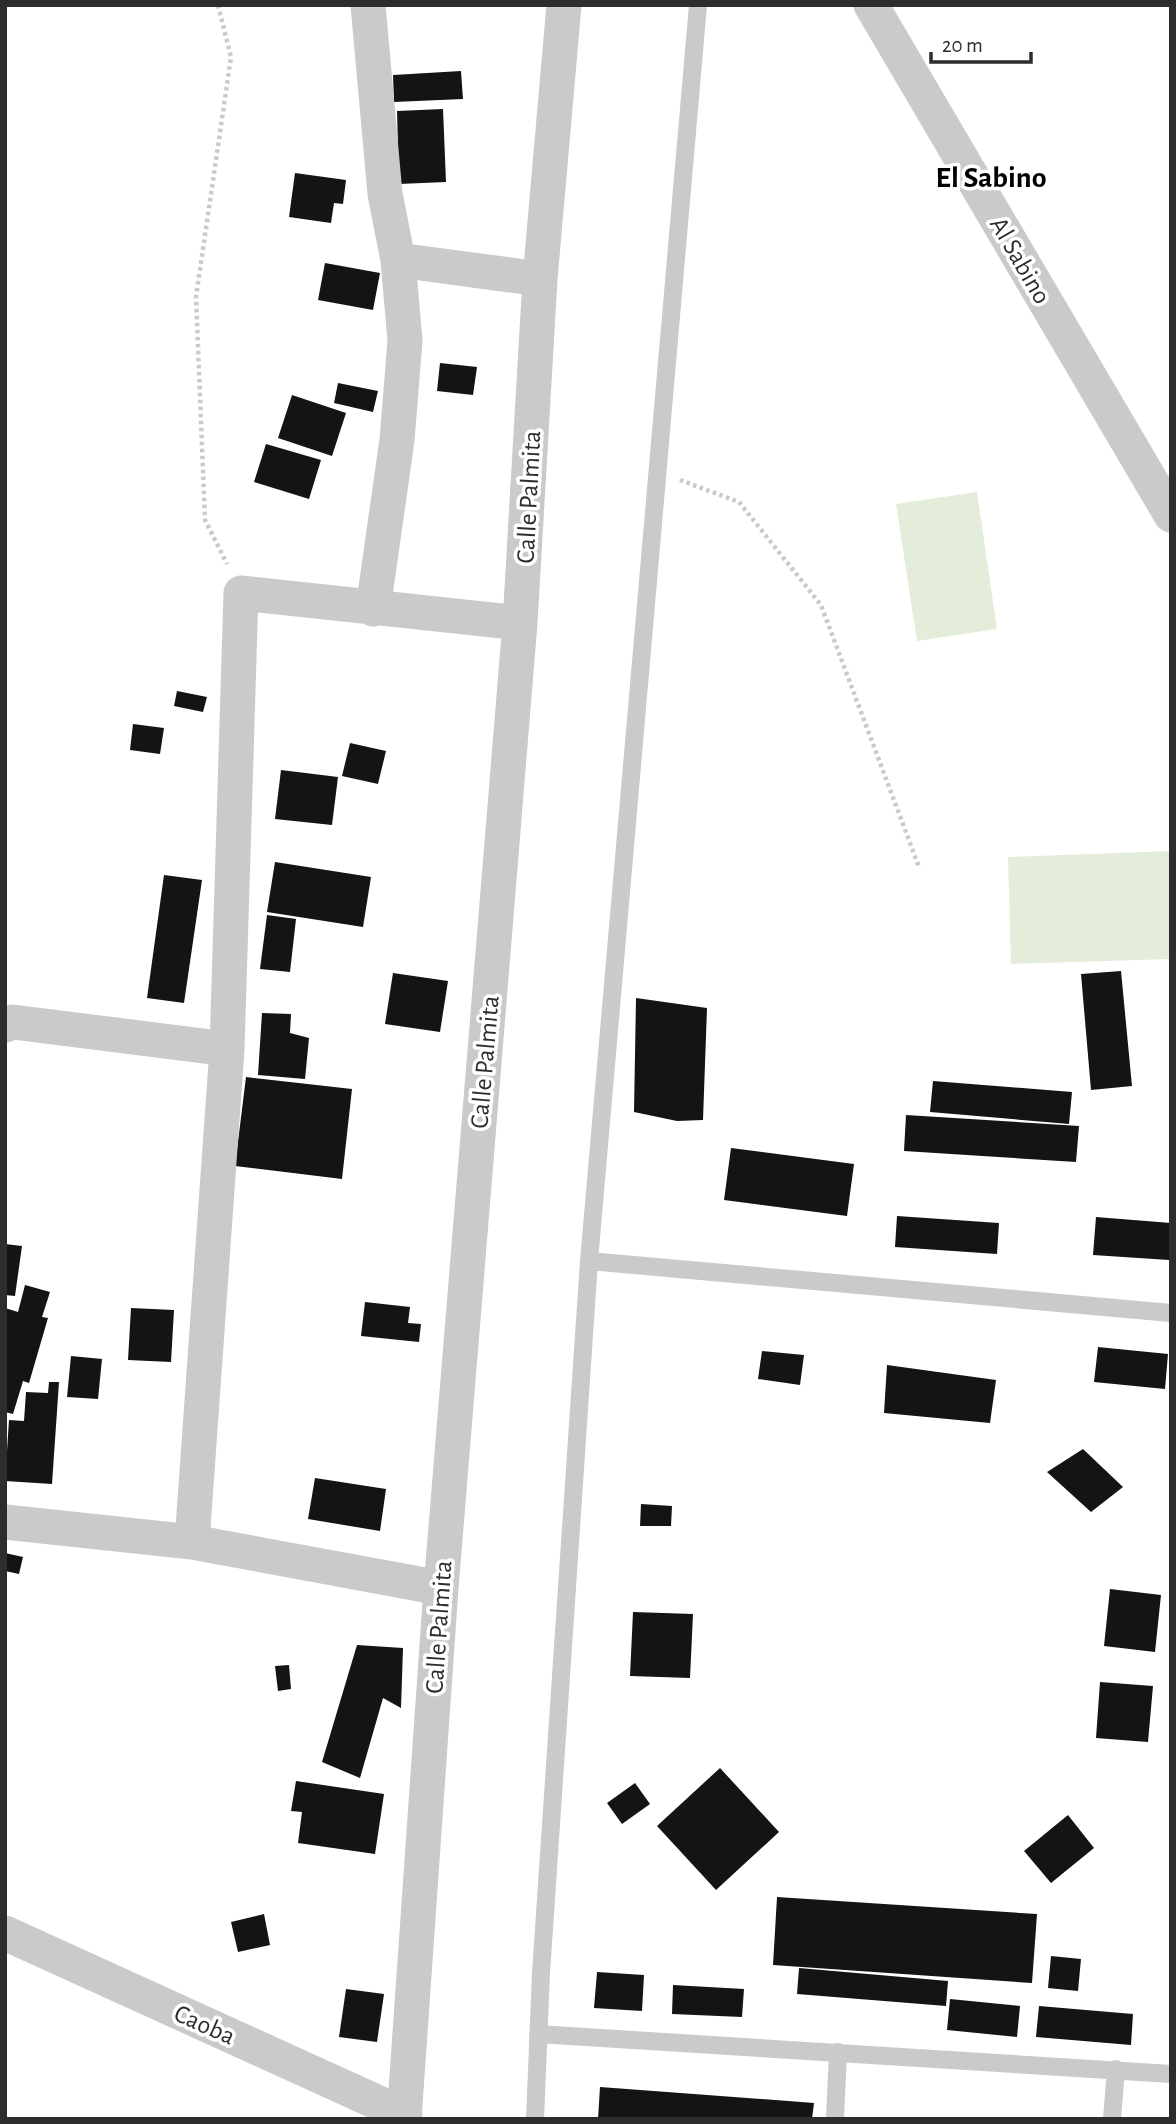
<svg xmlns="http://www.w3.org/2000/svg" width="1176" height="2124" viewBox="0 0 1176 2124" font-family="'Alegreya Sans',sans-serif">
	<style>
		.green { fill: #e4edd9 }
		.building { fill: #141414 }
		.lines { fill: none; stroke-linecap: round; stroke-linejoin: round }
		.path { stroke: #cacaca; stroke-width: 4.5; stroke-dasharray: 3.5 3.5; stroke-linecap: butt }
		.service { stroke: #cacaca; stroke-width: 18 }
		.minor { stroke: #cacaca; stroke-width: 35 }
		.labels { text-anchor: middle; stroke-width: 7; stroke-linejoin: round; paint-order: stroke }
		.street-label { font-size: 26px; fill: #2d2d2d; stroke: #fff }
		.quarter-label { font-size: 30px; font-weight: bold; fill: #000; stroke: #fff }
	</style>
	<rect width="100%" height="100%" fill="#fff"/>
	<!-- green -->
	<path class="green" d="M977,492L997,629L917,641L896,504Z
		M1171,851V959L1011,964L1008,857Z"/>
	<!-- building -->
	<path class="building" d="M461,71L463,99L394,102L393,75Z
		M443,109L446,182L399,184L397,111Z
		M295,173L346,180L343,204L334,203L331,223L289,217Z
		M325,263L380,273L373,310L318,300Z
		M440,363L477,367L473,395L437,391Z
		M338,383L378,391L373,412L334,403Z
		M292,395L346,413L332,456L278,438Z
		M266,444L321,460L309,499L254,482Z
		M177,691L207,697L203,712L174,706Z
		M133,724L164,728L160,754L130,750Z
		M350,743L386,751L378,784L342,776Z
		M281,770L338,777L332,825L275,819Z
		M275,862L371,877L363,927L267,912Z
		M164,875L202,880L184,1003L147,998Z
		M267,915L296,919L290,972L260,969Z
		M1121,971L1132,1086L1091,1090L1081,974Z
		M393,973L448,981L440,1032L385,1024Z
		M636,998L707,1008L703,1120L677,1121L634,1112Z
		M262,1013L291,1014L290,1033L309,1038L305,1079L258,1075Z
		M246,1077L352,1089L342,1179L235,1166Z
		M933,1081L1072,1092L1069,1124L930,1112Z
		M906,1115L1079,1126L1076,1162L904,1151Z
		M731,1148L854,1164L847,1216L724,1200Z
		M897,1216L999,1223L997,1254L895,1247Z
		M1096,1217L1171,1223L1169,1260L1093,1255Z
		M5,1244L22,1246L15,1296L5,1295Z
		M25,1285L50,1292L42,1317L48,1318L29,1383L23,1381L13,1414L5,1412V1308L18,1312Z
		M365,1302L410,1307L408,1323L421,1324L419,1342L361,1336Z
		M131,1308L174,1310L171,1362L128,1360Z
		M1098,1347L1168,1354L1165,1389L1094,1382Z
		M762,1351L804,1355L800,1385L758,1379Z
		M71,1356L102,1359L98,1399L67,1397Z
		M887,1365L996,1380L990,1423L884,1413Z
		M49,1382H59L52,1484L5,1481L9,1420L24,1421L26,1392L48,1393Z
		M1083,1449L1123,1487L1091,1512L1047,1472Z
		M315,1478L386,1489L380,1531L308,1519Z
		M641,1504L672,1506L671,1526H640Z
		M5,1553L23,1557L19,1574L5,1571Z
		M1110,1589L1161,1595L1155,1652L1104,1646Z
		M633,1612L693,1614L690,1678L630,1676Z
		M357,1645L403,1648L401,1708L383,1698L360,1778L322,1762Z
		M289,1665L291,1689L278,1691L275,1666Z
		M1100,1682L1153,1686L1148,1742L1096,1738Z
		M720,1768L779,1832L716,1890L657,1826Z
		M296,1781L384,1794L375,1854L298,1843L302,1812L291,1811Z
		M635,1783L650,1804L622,1824L607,1803Z
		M1068,1815L1094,1848L1051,1883L1024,1851Z
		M777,1897L1037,1914L1032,1983L773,1965Z
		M264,1914L270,1945L238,1952L231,1922Z
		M1051,1956L1081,1959L1078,1991L1048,1988Z
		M799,1968L948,1981L946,2006L797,1994Z
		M597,1972L644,1975L642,2011L594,2008Z
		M673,1985L744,1989L742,2017L672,2014Z
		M346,1989L384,1994L377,2042L339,2037Z
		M950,1999L1020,2006L1017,2037L947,2030Z
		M1039,2006L1133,2014L1131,2045L1036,2037Z
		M600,2087L814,2103L812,2119H598Z"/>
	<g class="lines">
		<!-- path -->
		<path class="path" d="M218,5L231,57L196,297L205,520L227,564
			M680,480L739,502L821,605L919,867"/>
		<!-- service -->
		<path class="service" d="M589,1261L1171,1313
			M538,2034L1171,2074
			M535,2119L541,1973L589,1261L698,5
			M835,2119L838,2052
			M1112,2119L1116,2069"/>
		<!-- minor -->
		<path class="minor" d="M368,5L385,194L398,260L540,279
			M871,5L1171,515
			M373,609L397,440L405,341L398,260
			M5,1025L13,1022L227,1049
			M5,1522L192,1542L441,1588
			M192,1542L227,1049L241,593L520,623
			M5,1933L405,2115
			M404,2119L441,1588L520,623L540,279L564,5"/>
	</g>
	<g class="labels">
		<!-- street labels -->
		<g class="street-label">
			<text transform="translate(1021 260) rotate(60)" y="9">Al Sabino</text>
			<text transform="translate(528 497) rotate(-87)" y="9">Calle Palmita</text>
			<text transform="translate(484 1062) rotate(-85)" y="9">Calle Palmita</text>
			<text transform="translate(438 1627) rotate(-86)" y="9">Calle Palmita</text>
			<text transform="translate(205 2024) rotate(24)" y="9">Caoba</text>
		</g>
		<!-- quarter labels -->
		<g class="quarter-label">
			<text x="991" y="187">El Sabino</text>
		</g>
	</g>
	<!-- border -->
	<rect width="1176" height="2124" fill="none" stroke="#2d2d2d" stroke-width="14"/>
	<!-- scale -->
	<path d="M931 52v10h100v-10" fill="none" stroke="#2d2d2d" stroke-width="3.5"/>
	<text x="942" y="52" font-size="21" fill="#2d2d2d" stroke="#ffffff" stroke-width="5" paint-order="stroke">20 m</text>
</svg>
